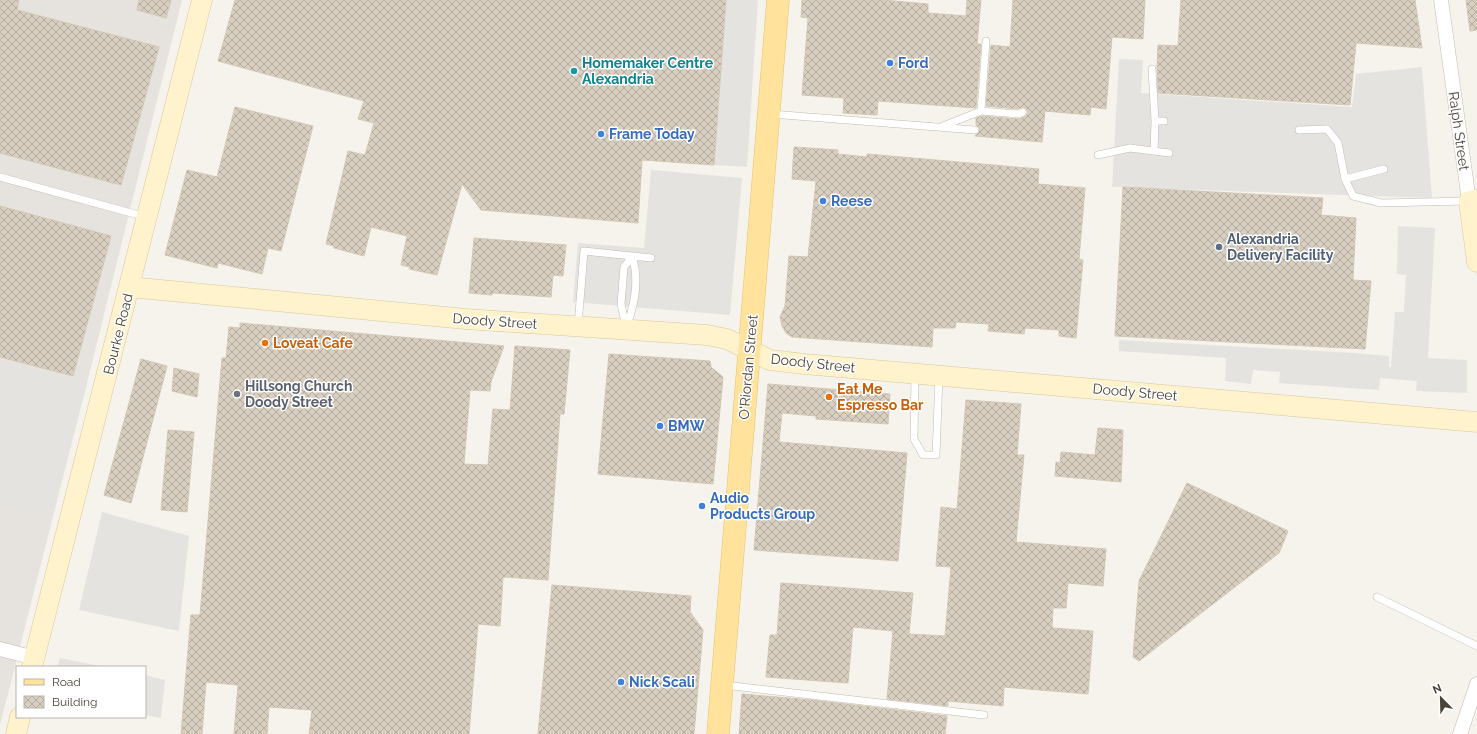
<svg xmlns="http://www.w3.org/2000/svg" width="1477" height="734" viewBox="0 0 1477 734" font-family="Raleway,sans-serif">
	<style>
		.industrial { fill: #e6e2dd }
		.parking { fill: #e5e3e0 }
		.building { fill: url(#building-cross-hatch); stroke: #d3c7b4 }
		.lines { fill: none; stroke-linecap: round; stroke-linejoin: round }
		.lane-casing { stroke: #c2bbae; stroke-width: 8 }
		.street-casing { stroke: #c2bbae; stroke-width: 15 }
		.secondary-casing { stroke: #d6c79b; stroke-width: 21 }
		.primary-casing { stroke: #e6c16a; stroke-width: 23 }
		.lane { stroke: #fff; stroke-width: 7 }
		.street { stroke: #fff; stroke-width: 14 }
		.secondary { stroke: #fff3cd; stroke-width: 20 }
		.primary { stroke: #ffe39c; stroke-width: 22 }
		.shop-dot { fill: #3f7fe0; stroke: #fff; stroke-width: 1.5 }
		.culture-dot { fill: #0f9aa8; stroke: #fff; stroke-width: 1.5 }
		.service-dot { fill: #5c6f8a; stroke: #fff; stroke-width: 1.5 }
		.food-dot { fill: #e8710a; stroke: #fff; stroke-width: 1.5 }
		.worship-dot { fill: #6b7280; stroke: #fff; stroke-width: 1.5 }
		.labels { text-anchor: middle; stroke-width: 3; stroke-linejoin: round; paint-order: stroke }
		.culture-label { font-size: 14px; font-weight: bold; fill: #0d838f; stroke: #fff; text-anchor: start }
		.shop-label { font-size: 14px; font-weight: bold; fill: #366cbe; stroke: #fff; text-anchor: start }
		.street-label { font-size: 14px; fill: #4b4439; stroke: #fff }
		.service-label { font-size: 14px; font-weight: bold; fill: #4e5e75; stroke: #fff; text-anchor: start }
		.food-label { font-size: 14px; font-weight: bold; fill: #c56008; stroke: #fff; text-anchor: start }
		.worship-label { font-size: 14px; font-weight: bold; fill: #5b616d; stroke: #fff; text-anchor: start }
	</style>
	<defs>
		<pattern id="building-cross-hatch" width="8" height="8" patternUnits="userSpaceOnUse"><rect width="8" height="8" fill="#d8cfc1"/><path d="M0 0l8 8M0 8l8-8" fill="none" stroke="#b1aa9e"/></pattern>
	</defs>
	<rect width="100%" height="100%" fill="#f6f3ec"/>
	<!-- industrial -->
	<path class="industrial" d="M0,0H182L87,383L0,725Z"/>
	<!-- parking -->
	<path class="parking" d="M726,0H758L747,167L714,165Z
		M1119,59L1143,60L1141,93L1352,107L1356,74L1422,67L1432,198L1112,187Z
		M651,170L742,178L730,315L573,302L578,243L644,248Z
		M1398,226L1435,228L1428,358L1467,360V393L1416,391L1417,381L1380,378L1379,390L1279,383L1280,372L1253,370L1251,384L1225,381L1226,358L1119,351V340L1354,353L1389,356V367H1391L1395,312H1404V308L1406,275L1397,274Z
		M0,361L87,383L51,519L0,505Z
		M102,512L189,536L179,631L79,610Z
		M60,658L105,667H57Z
		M145,675L165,680L161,718L145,715Z"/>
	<!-- building -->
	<path class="building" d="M0,0H19L17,10L159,47L121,185L0,153Z
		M139,0H171L166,18L137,10Z
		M235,0H726L714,165L642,160L638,223L481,210L462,184L437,275L409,269L410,267L401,265L407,236L371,227L364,256L334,248V246L326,244L348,151L365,155L374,123L358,119L364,101L218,61Z
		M802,0H883L928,4V13L966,16L967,0H981L977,44H981L976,108L878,101L877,115L843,113L844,98L802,95L808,18L801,17Z
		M1013,0H1145L1143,39L1112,37L1106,109L1091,107L1090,115L1045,111L1042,142L975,136L980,130L976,125V118L982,116L1019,119L1026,116L1028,113L1027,109L1024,107L1018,109L986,106L991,45L1010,47Z
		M1181,0H1415L1422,48L1356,43L1350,105L1158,93L1157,67L1158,45L1178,46Z
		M1466,0H1477V30L1470,31Z
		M235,107L313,126L281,251L268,248L262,274L218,263L217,268L165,255L187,170L217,177Z
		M794,147L838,150V154L867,157V154L1039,169L1038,184L1085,188L1079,259L1083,260L1076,338L1059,336V330L1025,328L1024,334L988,331L989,324L956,322L955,328H933L932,347L792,337L786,333L782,326L780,317L785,306L789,256L808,257L816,181L792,179Z
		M1123,187L1323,198L1321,215L1356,218L1353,280L1371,281L1365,349L1115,336Z
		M0,206L111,236L73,376L0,357Z
		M474,238L566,245L563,276L553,275L551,297L492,293V295L469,293Z
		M240,323L504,346L491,382L490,391L470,390L464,464L488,465L493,409L510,410L515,346L570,350L564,414H560L548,580L503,577L500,626L478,624L469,734H309L312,710L269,707L267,734H234L238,685L206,682L202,734H181L191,615H200L222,358H226L229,327L240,328Z
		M609,354L710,361L711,367L723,377L713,484L598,474Z
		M141,359L167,366L131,503L104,495Z
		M174,368L199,374L197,397L172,391Z
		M768,384L890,394L888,424L816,419V416L782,413L779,442L907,453L898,561L754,550Z
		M966,400L1021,404L1017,455H1024L1016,542L1106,549L1103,586L1068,583L1066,608H1053L1052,628L1093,631L1088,694L1004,687L1003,706L948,701V706L887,699L893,631L853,627L848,683L766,677L770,635H777L781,583L913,593L909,634L945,636L951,567L936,566L941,507L957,509Z
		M1098,428L1123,430L1121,482L1055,476L1056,462L1060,463L1061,452L1095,455Z
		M168,430L194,432L187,512L161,510Z
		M1187,483L1288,531L1279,553L1139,661L1133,657L1139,581Z
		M552,585L691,596L690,612L703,630L694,734H538Z
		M742,694L812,700L947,716L945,734H739Z"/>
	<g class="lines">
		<!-- lane casing -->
		<g class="lane-casing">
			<path id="lane" d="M1152,69L1155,121
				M981,111L1019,114L1023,112
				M771,114L975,130
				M943,126L981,111L986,41
				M1299,130L1327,129L1338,143L1345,179L1353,196L1381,203L1467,201
				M1154,151L1155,121H1164
				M1098,155L1130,148L1169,153
				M0,177L146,217
				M1345,179L1384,169
				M578,326L584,251L651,258
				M626,327L621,304L624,267L632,257
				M626,328C634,307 640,279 632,257
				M915,375L914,439L923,455H936L939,377
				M1377,597L1477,646
				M724,685L984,715"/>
		</g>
		<!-- street casing -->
		<g class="street-casing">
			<path id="street" d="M1441,0L1469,201
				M0,649L35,658
				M1460,734L1477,684"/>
		</g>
		<!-- secondary casing -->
		<g class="secondary-casing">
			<path id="secondary" d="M1477,200L1469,201L1477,262
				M129,287L466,319L707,335L727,339L770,360L804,364L1477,422
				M32,667L202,0
				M16,734L20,717"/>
		</g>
		<!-- primary casing -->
		<g class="primary-casing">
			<path id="primary" d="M718,734L778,0"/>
		</g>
		<!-- lane -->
		<use href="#lane" class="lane"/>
		<!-- street -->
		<use href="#street" class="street"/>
		<!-- secondary -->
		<use href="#secondary" class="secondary"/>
		<!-- primary -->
		<use href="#primary" class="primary"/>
	</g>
	<!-- markers -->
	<g class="shop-dot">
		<circle cx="890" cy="63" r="4"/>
		<circle cx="601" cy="134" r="4"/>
		<circle cx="823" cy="201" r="4"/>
		<circle cx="660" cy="426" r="4"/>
		<circle cx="702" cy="506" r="4"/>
		<circle cx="621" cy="682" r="4"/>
	</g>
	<circle class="culture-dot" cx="574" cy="71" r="4"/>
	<circle class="service-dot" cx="1219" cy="247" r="4"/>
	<g class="food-dot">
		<circle cx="265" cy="343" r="4"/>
		<circle cx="829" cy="397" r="4"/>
	</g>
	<circle class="worship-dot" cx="237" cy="394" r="4"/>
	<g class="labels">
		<!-- culture labels -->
		<g class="culture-label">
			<text x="582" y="68">Homemaker Centre<tspan x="582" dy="16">Alexandria</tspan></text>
		</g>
		<!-- shop labels -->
		<g class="shop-label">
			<text x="898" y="68">Ford</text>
			<text x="609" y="139">Frame Today</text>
			<text x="831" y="206">Reese</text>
			<text x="668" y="431">BMW</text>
			<text x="710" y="503">Audio<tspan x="710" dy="16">Products Group</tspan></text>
			<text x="629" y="687">Nick Scali</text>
		</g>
		<!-- street labels -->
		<g class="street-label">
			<text transform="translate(1459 131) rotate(82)" y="5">Ralph Street</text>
			<text transform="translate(495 321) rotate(4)" y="5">Doody Street</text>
			<text transform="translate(118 334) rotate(-76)" y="5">Bourke Road</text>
			<text transform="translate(813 363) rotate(6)" y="5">Doody Street</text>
			<text transform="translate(748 367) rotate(-85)" y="5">O'Riordan Street</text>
			<text transform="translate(1135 392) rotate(5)" y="5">Doody Street</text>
		</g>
		<!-- service labels -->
		<g class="service-label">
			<text x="1227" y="244">Alexandria<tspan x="1227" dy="16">Delivery Facility</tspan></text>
		</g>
		<!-- food labels -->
		<g class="food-label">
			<text x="273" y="348">Loveat Cafe</text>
			<text x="837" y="394">Eat Me<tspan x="837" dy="16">Espresso Bar</tspan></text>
		</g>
		<!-- worship labels -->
		<g class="worship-label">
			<text x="245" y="391">Hillsong Church<tspan x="245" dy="16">Doody Street</tspan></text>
		</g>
	</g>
	<!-- legend -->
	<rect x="16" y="666" width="130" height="52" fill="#ffffff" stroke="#b7b4b0"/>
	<rect x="24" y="679" width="20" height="6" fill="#ffe39c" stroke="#b7b4b0"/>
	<text x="52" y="686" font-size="12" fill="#4b4439">Road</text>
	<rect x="24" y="696" width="20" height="12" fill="url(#building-cross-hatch)" stroke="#b7b4b0"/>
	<text x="52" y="706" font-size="12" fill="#4b4439">Building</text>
	<!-- north arrow -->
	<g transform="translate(1441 698) rotate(337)" stroke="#ffffff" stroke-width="3" paint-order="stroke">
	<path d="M0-3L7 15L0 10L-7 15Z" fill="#4b4439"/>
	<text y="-6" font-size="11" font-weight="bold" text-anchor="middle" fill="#4b4439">N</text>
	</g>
</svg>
